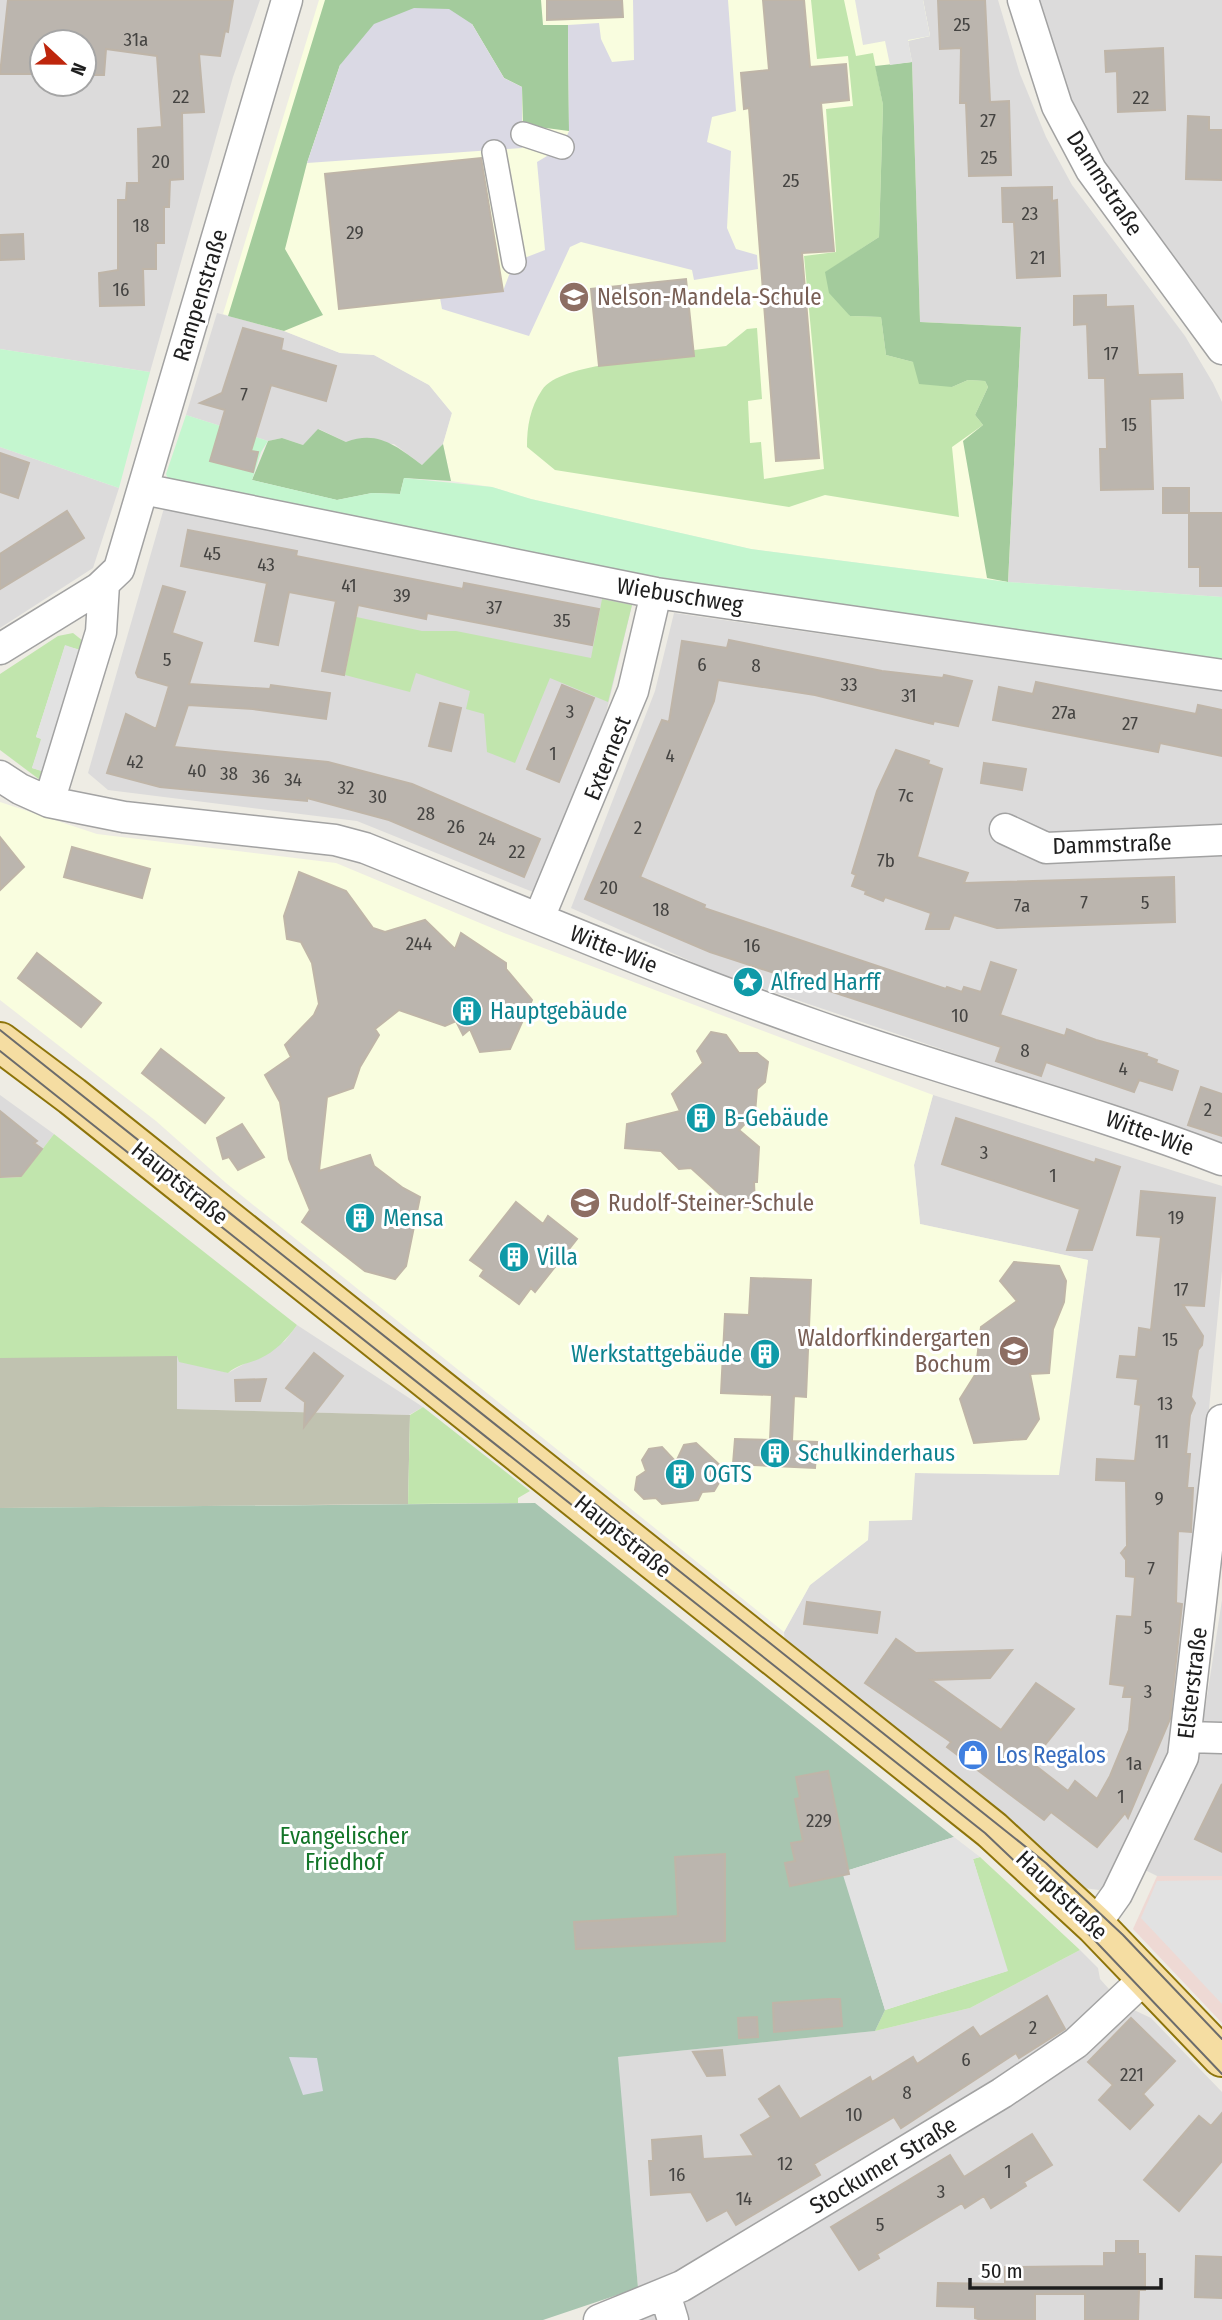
<svg xmlns="http://www.w3.org/2000/svg" width="1222" height="2320" viewBox="0 0 1222 2320" font-family="'Fira Sans Condensed',sans-serif">
	<style>
		.residential { fill: #dcdbdb; fill-rule: evenodd }
		.commercial { fill: #eed9d4 }
		.education { fill: #f9fddf }
		.construction { fill: #c0c2b0 }
		.grass { fill: #c1e5ad }
		.forest { fill: #a3cb9c }
		.cemetery { fill: #a7c5b0 }
		.park { fill: #c4f6cf }
		.parking { fill: #e2e2e2 }
		.plaza { fill: #dad9e4 }
		.building { fill: #bbb5ae; stroke: #bfb5a8; stroke-width: 2 }
		.lines { fill: none; stroke-linecap: round; stroke-linejoin: round }
		.pedestrian-casing { stroke: #a2a2a2; stroke-width: 26 }
		.minor-casing { stroke: #a2a2a2; stroke-width: 33 }
		.primary-casing { stroke: #8d740a; stroke-width: 42 }
		.pedestrian { stroke: #fff; stroke-width: 23 }
		.minor { stroke: #fff; stroke-width: 30 }
		.primary { stroke: #f5dda2; stroke-width: 38 }
		.tram { stroke: #6c6c6c; stroke-width: 2 }
		.labels { text-anchor: middle; stroke-width: 6; stroke-linejoin: round; paint-order: stroke }
		.number-label { font-size: 19px; fill: #454442 }
		.street-label { font-size: 23px; fill: #1e1e1e; stroke: #fff }
		.education-label { font-size: 23px; fill: #785e54; stroke: #fff; text-anchor: start }
		.culture-label { font-size: 23px; fill: #0d838f; stroke: #fff; text-anchor: start }
		.shop-label { font-size: 23px; fill: #366cbe; stroke: #fff; text-anchor: start }
		.park-label { font-size: 23px; fill: #137528; stroke: #fff }
	</style>
	<rect width="100%" height="100%" fill="#eeece4"/>
	<!-- residential -->
	<path class="residential" d="M0,0H260L233,77L150,372L0,349ZM42,42H84V84H42Z
		M923,0H998L1020,74L1046,137L1072,185L1185,336L1213,383L1222,402V597L1008,582L1021,328L920,322L908,40L930,36Z
		M1036,0H1222V334L1081,132Z
		M217,313L284,331L340,353L374,355L429,385L452,413L443,444L422,465L394,444L346,442L319,429L303,445L282,438L268,441L186,415Z
		M0,447L119,488L93,568L0,628Z
		M164,508L632,605L598,747L533,892L357,821L108,790L88,773Z
		M674,613L1222,691V1144L717,973L571,908L655,691Z
		M0,1095L54,1134L21,1177L0,1178Z
		M933,1095L1222,1186V1271L1195,1558L1173,1745L1106,1885L1099,1890L1084,1888L785,1647L784,1632L810,1585L868,1540L869,1521L915,1473L1058,1475L1088,1260L920,1224L914,1165Z
		M297,1325L423,1407L409,1415L177,1409V1356L228,1373L285,1341Z
		M1222,1600V1876H1157L1143,1869L1199,1748Z
		M1080,1950L1098,1968L1100,1979L1109,1989L1060,2041L684,2269L644,2290L638,2288L617,2057L875,2031L970,2008Z
		M1134,2010L1151,2018L1222,2092V2320H633L1009,2107L1081,2058Z"/>
	<!-- commercial -->
	<path class="commercial" d="M1157,1876H1222V2023L1133,1929Z"/>
	<!-- education -->
	<path class="education" d="M319,0H923L930,36L908,41L912,62L920,322L1021,327L1008,582L751,549L531,499L492,487L451,481L443,444L452,413L429,385L374,355L340,353L284,331L223,314Z
		M0,802L97,834L336,863L504,933L933,1095L914,1165L920,1224L1088,1260L1059,1475L915,1473L912,1520L869,1521L868,1540L810,1585L784,1632L226,1183L156,1121L0,1000Z"/>
	<!-- construction -->
	<path class="construction" d="M0,1352L177,1356V1409L410,1415L408,1504L0,1508Z"/>
	<!-- grass -->
	<path class="grass" d="M811,0H844L856,56L873,53L883,105L879,237L826,272L850,316L881,317L886,355L913,362L952,387L968,380L985,381L988,387L975,415L983,425L952,447L959,517L825,495L789,507L555,470L527,447C527,426 530,408 542,390C561,362 660,359 694,356V350L726,346L747,329L757,328L762,399L748,401L750,443L761,442L764,479L824,469L804,256L836,252L826,109L853,106L848,56L817,59Z
		M602,599L632,605L608,702L550,678L515,763L487,752L484,714L466,709L470,691L416,673L410,692L345,675L353,632L330,627L333,612L422,631H456L591,658Z
		M73,633L83,641L81,650L65,646L36,737L42,739L32,768L43,771L40,780L0,750V674L58,636Z
		M54,1134L297,1325C287,1339 275,1352 259,1359C247,1364 238,1364 228,1373L179,1362L177,1356L0,1358V1178L21,1177Z
		M423,1407L530,1491L518,1498V1503L408,1504L410,1415Z
		M980,1857L1080,1950L970,2008L875,2031L885,2010L1007,1971L973,1859Z"/>
	<!-- forest -->
	<path class="forest" d="M325,0H541L543,25H568L569,131L523,125L522,87L504,78L472,24L340,65L307,163L285,249L323,315L284,331L228,316Z
		M912,62L920,322L1021,327L1008,582L987,578L963,441L983,425L975,415L988,387L985,381L968,380L952,387L919,384L913,362L886,355L881,317L850,316L829,293L825,272L879,237L883,105L875,66Z
		M318,429L346,442C378,430 396,446 422,465L443,444L451,481L404,478L400,494L372,493L337,500L252,480L268,441L282,438L303,445Z"/>
	<!-- cemetery -->
	<path class="cemetery" d="M535,1503L954,1837L849,1870V1874L844,1875L885,2010L875,2031L618,2057L638,2288L543,2320H0V1508Z"/>
	<!-- park -->
	<path class="park" d="M0,349L150,372L119,488L0,447Z
		M186,415L268,441L261,452L252,480L337,500L372,493L400,494L404,478L492,487L531,499L751,549L1008,582L1222,597V663C869,620 518,553 170,483L166,474Z"/>
	<!-- parking -->
	<path class="parking" d="M855,0H923L930,36L908,40L912,62L890,65L885,41L863,45Z
		M65,645L88,653L50,774L32,768L41,739L36,737Z
		M954,1837L980,1857L973,1859L1008,1971L885,2010L843,1875L849,1874V1870Z
		M1222,1880V2004L1141,1918L1157,1881Z"/>
	<!-- plaza -->
	<path class="plaza" d="M633,0H728L736,111L712,117L707,142L731,151L727,228L736,249L757,255L758,269L694,280L692,270L581,242L570,247L529,336L442,309L440,298L503,291L514,262L545,250L537,162L562,147L569,131L568,25L599,23L601,39L612,62L634,60Z
		M414,8L449,9L472,24L504,78L522,87V148L307,163L340,65L374,24Z
		M289,2057L317,2058L323,2091L303,2095Z"/>
	<!-- building -->
	<path class="building" d="M8,0H233L228,32L225,31L220,56L199,54L204,112L182,113L183,179L170,180L169,207H164V243H156V269H143L144,305L100,306L99,273L118,270V200H126L127,183H139L138,129L162,127L157,56L106,49L104,75H84V42H42V74H0Z
		M547,0H622L623,17L547,20Z
		M763,0H804L810,67L846,64L849,100L821,103L834,251L802,253L819,458L776,461L749,108L744,109L741,73L769,70Z
		M938,0H985L990,102L1009,101L1011,175L969,176L966,103H960L961,48L940,49Z
		M1163,48L1165,110L1118,112L1117,71L1106,72L1105,51Z
		M1188,116L1209,117V130H1222V180L1186,179Z
		M481,158L503,291L339,309L325,174Z
		M1052,187V201L1057,200L1060,276L1017,278L1014,222H1003L1002,188Z
		M23,234L24,259L0,260V235Z
		M686,279L694,356L599,366L591,289Z
		M1106,295V307L1133,306L1138,375L1182,374L1183,398L1150,399L1153,489L1101,490L1100,449H1107L1105,378H1089L1087,324L1074,325V296Z
		M243,328L283,339L281,350L336,366L326,401L271,385L251,451L258,452L253,472L210,461L225,410L200,403L222,393Z
		M0,453L29,463L18,498L0,492Z
		M1163,488H1189V513H1163Z
		M67,511L84,538L0,589V554Z
		M1189,513H1222V586H1200V567H1189Z
		M188,530L297,551L296,556L463,589L464,583L599,609L592,645L427,613L426,619L358,605L344,675L322,671L336,601L289,592L278,645L255,641L267,583L181,566Z
		M163,586L185,592L172,633L202,643L189,684L270,689L271,685L330,693L326,719L253,709L188,705L174,747L328,762L412,784L540,839L524,877L389,820L307,798V801L160,787L107,773L126,714L156,729L169,686L138,677L136,673Z
		M729,640L882,671L943,678L944,675L972,681L958,726L934,721L933,724L815,695L718,680L714,701L640,877L705,905L704,908L946,989L947,987L962,992L964,987L981,992L991,962L1016,970L1000,1015L1065,1036L1067,1029L1096,1040L1147,1054L1146,1056L1157,1060L1156,1063L1178,1071L1172,1090L1139,1080L1134,1092L1046,1062L1041,1076L996,1061L1001,1047L710,952L585,899L662,720L669,722L682,641L727,648Z
		M1036,682L1196,714L1198,705L1222,710V756L1160,743L1158,752L993,720L999,687L1033,694Z
		M562,685L594,698L559,782L527,769Z
		M440,703L461,708L451,751L429,746Z
		M896,750L929,761L928,764L942,769L917,857L968,873L964,883L1174,877L1175,922L997,928L954,915L949,929H926L931,913L885,897L883,901L865,894L866,891L852,886L856,875L852,873L877,791Z
		M984,763L1026,769L1022,790L981,783Z
		M0,837L24,867L0,890Z
		M72,847L150,869L142,898L64,877Z
		M299,872L346,891L373,928L385,932L425,920L455,949L461,933L506,963V969L532,1000L510,1049L480,1052L470,1029L463,1035L456,1021L445,1026L399,1010L375,1029L379,1035L360,1067L353,1088L327,1097L319,1171L370,1155L374,1166L403,1188L420,1197L406,1266L395,1279L365,1271L302,1222L310,1210L289,1159L280,1102L265,1075L291,1057L285,1045L314,1015L319,1004L312,963L301,942L287,939L284,916Z
		M37,953L101,1003L81,1027L18,978Z
		M711,1032L726,1035L739,1053H757L768,1062L765,1082L757,1089L755,1113L739,1130L759,1147L757,1182H754L755,1207L722,1208L723,1197L691,1168L679,1169L661,1151L625,1148L627,1124L680,1111L672,1094L703,1063L697,1051Z
		M161,1049L224,1098L205,1123L142,1073Z
		M1201,1087L1222,1094V1136L1188,1125Z
		M0,1111L37,1141L34,1143L42,1149L21,1176L0,1177Z
		M956,1118L1095,1163L1096,1159L1120,1167L1092,1250H1067L1080,1209L942,1164Z
		M242,1124L264,1157L238,1170L229,1157L223,1159L217,1138Z
		M1141,1191L1215,1198L1204,1306L1183,1305L1203,1336L1202,1345L1198,1350L1191,1397L1195,1403L1190,1415L1186,1454H1190L1187,1488H1193L1191,1532L1178,1531L1176,1603L1182,1604L1170,1719L1128,1818L1125,1813L1097,1847L1051,1812L1044,1820L947,1747L951,1742L865,1683L896,1639L916,1653L1012,1650L990,1678L931,1680L1001,1730L1036,1683L1074,1709L1031,1762L1068,1791L1075,1781L1097,1799L1110,1776L1129,1730L1132,1697H1123L1125,1686L1110,1684L1117,1616L1132,1617L1135,1577L1126,1576V1560L1121,1553L1127,1546L1126,1481L1096,1480L1097,1459L1135,1461L1141,1405L1135,1404L1138,1379L1117,1377L1120,1356L1136,1357L1139,1328L1151,1330L1161,1237L1137,1235Z
		M516,1202L543,1224L548,1216L577,1239L535,1292L531,1288L519,1304L480,1276L484,1270L470,1260Z
		M1014,1262L1059,1266L1066,1281L1064,1302L1053,1329L1049,1373L1030,1374L1039,1419L1026,1439L974,1443L960,1399L975,1375L981,1327L1017,1301L1000,1281Z
		M751,1278L811,1280L806,1397L794,1396L792,1441L817,1442L815,1468L733,1464L735,1439L770,1440L772,1395L721,1393L725,1314L749,1315Z
		M314,1353L343,1376L304,1427L305,1402L286,1388Z
		M266,1379L260,1401H236L235,1380Z
		M696,1443L726,1471L714,1491L702,1492L698,1500L662,1504L656,1498L644,1499L635,1490L637,1477L646,1471L642,1460L649,1449L662,1447L676,1462L684,1445Z
		M807,1602L880,1612L877,1633L804,1624Z
		M828,1771L849,1874L790,1886L785,1863L795,1861L791,1843L803,1841L795,1799L800,1798L796,1777Z
		M1222,1784V1852L1195,1839Z
		M725,1854V1941L576,1949L574,1922L678,1916L675,1857Z
		M1047,1996L1065,2029L1019,2058L1016,2053L901,2128L894,2117L814,2164L820,2175L736,2225L727,2210L707,2221L691,2192L651,2195L649,2161H653L652,2140L701,2136L703,2159L754,2156L741,2135L771,2117L759,2099L779,2086L800,2119L870,2077L872,2082L913,2057L917,2064L973,2027L980,2037Z
		M829,1999H840L842,2026L774,2032L773,2003Z
		M757,2017L758,2037L739,2038L738,2018Z
		M1131,2018L1175,2061L1143,2094L1153,2105L1130,2129L1099,2100L1113,2085L1088,2062Z
		M722,2050L725,2075L707,2076L693,2052Z
		M1222,2113V2161L1179,2211L1144,2180L1199,2116L1211,2126Z
		M1032,2134L1052,2165L1024,2182L1026,2186L991,2208L984,2196L965,2208L962,2203L877,2254L879,2258L859,2270L831,2227L950,2155L964,2177Z
		M1116,2241H1138V2254H1145V2290H1139L1138,2320H1085V2294H1035V2320H981L975,2318V2307L937,2306L938,2283L1005,2284V2267L1104,2266V2253H1116Z
		M1196,2256L1222,2257V2298L1195,2297Z"/>
	<g class="lines">
		<!-- pedestrian casing -->
		<g class="pedestrian-casing">
			<path id="pedestrian" d="M523,134L562,147
				M494,152L514,262"/>
		</g>
		<!-- minor casing -->
		<g class="minor-casing">
			<path id="minor" d="M1023,0L1057,106L1091,170L1222,349
				M143,489L656,593L1222,675
				M0,649L99,588L119,569L287,0
				M0,776L20,789L49,802L124,817L335,840L365,848C515,908 662,972 814,1025C949,1073 1088,1108 1222,1160
				M49,802L101,632L104,584
				M1005,829L1046,848L1222,840
				M539,918L633,691L656,593
				M1187,1737L1222,1738
				M1095,1925L1117,1894L1183,1757L1222,1420
				M665,2294L673,2320
				M599,2320L682,2286L1002,2093L1076,2043L1145,1978"/>
		</g>
		<!-- primary casing -->
		<g class="primary-casing">
			<path id="primary" d="M0,1042L72,1096L992,1830L1095,1925L1222,2057"/>
		</g>
		<!-- pedestrian -->
		<use href="#pedestrian" class="pedestrian"/>
		<!-- minor -->
		<use href="#minor" class="minor"/>
		<!-- primary -->
		<use href="#primary" class="primary"/>
		<!-- tram -->
		<path class="tram" d="M0,1030L1046,1863L1123,1935L1222,2039
			M0,1051L985,1833L1062,1906L1222,2074"/>
	</g>
	<!-- icons -->
	<defs>
		<g id="school-disc" transform="scale(1.575)"><circle r="9.5" fill="#8d6e63" stroke="#fff"/><path d="M0-5L7-2L0 1L-7-2ZM-4 1L0 2.5L4 1V4Q0 6-4 4Z" fill="#fff"/></g>
		<g id="sight-disc" transform="scale(1.575)"><circle r="9.5" fill="#0f9aa8" stroke="#fff"/><path d="M0-6L1.8-2.2L6-1.7L2.9 1.2L3.7 5.4L0 3.3L-3.7 5.4L-2.9 1.2L-6-1.7L-1.8-2.2Z" fill="#fff"/></g>
		<g id="building-disc" transform="scale(1.575)"><circle r="9.5" fill="#0f9aa8" stroke="#fff"/><path d="M-4-6H4V6H1V3H-1V6H-4ZM-2.5-4.3h1.7v1.8h-1.7ZM.8-4.3h1.7v1.8H.8ZM-2.5-1h1.7V.8h-1.7ZM.8-1h1.7V.8H.8Z" fill="#fff"/></g>
		<g id="shop-disc" transform="scale(1.575)"><circle r="9.5" fill="#3f7fe0" stroke="#fff"/><path d="M-5-2.5h2.3a2.7 3.5 0 0 1 5.4 0H5L5.5 6h-11ZM-1.5-2.5h3a1.5 2.3 0 0 0-3 0Z" fill="#fff"/></g>
	</defs>
	<g fill-rule="evenodd">
		<use href="#school-disc" x="574" y="297"/>
		<use href="#sight-disc" x="748" y="982"/>
		<use href="#building-disc" x="467" y="1011"/>
		<use href="#building-disc" x="701" y="1118"/>
		<use href="#school-disc" x="585" y="1203"/>
		<use href="#building-disc" x="360" y="1218"/>
		<use href="#building-disc" x="514" y="1257"/>
		<use href="#school-disc" x="1014" y="1351"/>
		<use href="#building-disc" x="765" y="1354"/>
		<use href="#building-disc" x="775" y="1453"/>
		<use href="#building-disc" x="680" y="1474"/>
		<use href="#shop-disc" x="973" y="1755"/>
	</g>
	<g class="labels">
		<!-- number labels -->
		<g class="number-label">
			<text x="962" y="31">25</text>
			<text x="136" y="46">31a</text>
			<text x="181" y="103">22</text>
			<text x="1141" y="104">22</text>
			<text x="988" y="127">27</text>
			<text x="989" y="164">25</text>
			<text x="161" y="168">20</text>
			<text x="791" y="187">25</text>
			<text x="1030" y="220">23</text>
			<text x="141" y="232">18</text>
			<text x="355" y="239">29</text>
			<text x="1038" y="264">21</text>
			<text x="121" y="296">16</text>
			<text x="1111" y="360">17</text>
			<text x="244" y="401">7</text>
			<text x="1129" y="431">15</text>
			<text x="212" y="560">45</text>
			<text x="266" y="571">43</text>
			<text x="349" y="592">41</text>
			<text x="402" y="602">39</text>
			<text x="494" y="614">37</text>
			<text x="562" y="627">35</text>
			<text x="167" y="666">5</text>
			<text x="702" y="671">6</text>
			<text x="756" y="672">8</text>
			<text x="849" y="691">33</text>
			<text x="909" y="702">31</text>
			<text x="570" y="718">3</text>
			<text x="1064" y="719">27a</text>
			<text x="1130" y="730">27</text>
			<text x="553" y="760">1</text>
			<text x="670" y="762">4</text>
			<text x="135" y="768">42</text>
			<text x="197" y="777">40</text>
			<text x="229" y="780">38</text>
			<text x="261" y="783">36</text>
			<text x="293" y="786">34</text>
			<text x="346" y="794">32</text>
			<text x="906" y="802">7c</text>
			<text x="378" y="803">30</text>
			<text x="426" y="820">28</text>
			<text x="456" y="833">26</text>
			<text x="638" y="834">2</text>
			<text x="487" y="845">24</text>
			<text x="517" y="858">22</text>
			<text x="886" y="867">7b</text>
			<text x="609" y="894">20</text>
			<text x="1084" y="909">7</text>
			<text x="1145" y="909">5</text>
			<text x="1022" y="912">7a</text>
			<text x="661" y="916">18</text>
			<text x="419" y="950">244</text>
			<text x="752" y="952">16</text>
			<text x="960" y="1022">10</text>
			<text x="1025" y="1057">8</text>
			<text x="1123" y="1075">4</text>
			<text x="1208" y="1116">2</text>
			<text x="984" y="1159">3</text>
			<text x="1053" y="1182">1</text>
			<text x="1176" y="1224">19</text>
			<text x="1181" y="1296">17</text>
			<text x="1170" y="1346">15</text>
			<text x="1165" y="1410">13</text>
			<text x="1162" y="1448">11</text>
			<text x="1159" y="1505">9</text>
			<text x="1151" y="1575">7</text>
			<text x="1148" y="1634">5</text>
			<text x="1148" y="1698">3</text>
			<text x="1134" y="1770">1a</text>
			<text x="1121" y="1803">1</text>
			<text x="819" y="1827">229</text>
			<text x="1033" y="2034">2</text>
			<text x="966" y="2066">6</text>
			<text x="1132" y="2081">221</text>
			<text x="907" y="2099">8</text>
			<text x="854" y="2121">10</text>
			<text x="785" y="2170">12</text>
			<text x="1008" y="2178">1</text>
			<text x="677" y="2181">16</text>
			<text x="941" y="2198">3</text>
			<text x="744" y="2205">14</text>
			<text x="880" y="2231">5</text>
		</g>
		<!-- street labels -->
		<g class="street-label">
			<text transform="translate(1105 183) rotate(57)" y="8">Dammstraße</text>
			<text transform="translate(200 295) rotate(-73)" y="8">Rampenstraße</text>
			<text transform="translate(680 595) rotate(9)" y="8">Wiebuschweg</text>
			<text transform="translate(607 758) rotate(-68)" y="8">Externest</text>
			<text transform="translate(1112 844) rotate(-2)" y="8">Dammstraße</text>
			<text transform="translate(614 949) rotate(22)" y="8">Witte-Wie</text>
			<text transform="translate(1150 1133) rotate(20)" y="8">Witte-Wie</text>
			<text transform="translate(180 1183) rotate(39)" y="8">Hauptstraße</text>
			<text transform="translate(623 1536) rotate(39)" y="8">Hauptstraße</text>
			<text transform="translate(1192 1683) rotate(-83)" y="8">Elsterstraße</text>
			<text transform="translate(1062 1895) rotate(44)" y="8">Hauptstraße</text>
			<text transform="translate(883 2165) rotate(-31)" y="8">Stockumer Straße</text>
		</g>
		<!-- education labels -->
		<g class="education-label">
			<text x="597" y="305">Nelson-Mandela-Schule</text>
			<text x="608" y="1211">Rudolf-Steiner-Schule</text>
			<text x="991" y="1346" text-anchor="end">Waldorfkindergarten<tspan x="991" dy="26">Bochum</tspan></text>
		</g>
		<!-- culture labels -->
		<g class="culture-label">
			<text x="771" y="990">Alfred Harff</text>
			<text x="490" y="1019">Hauptgebäude</text>
			<text x="724" y="1126">B-Gebäude</text>
			<text x="383" y="1226">Mensa</text>
			<text x="537" y="1265">Villa</text>
			<text x="742" y="1362" text-anchor="end">Werkstattgebäude</text>
			<text x="798" y="1461">Schulkinderhaus</text>
			<text x="703" y="1482">OGTS</text>
		</g>
		<!-- shop labels -->
		<g class="shop-label">
			<text x="996" y="1763">Los Regalos</text>
		</g>
		<!-- park labels -->
		<g class="park-label">
			<text x="344" y="1844">Evangelischer<tspan x="344" dy="26">Friedhof</tspan></text>
		</g>
	</g>
	<!-- north arrow -->
	<g transform="translate(63 63) rotate(112)"><circle r="33" fill="#ffffff" stroke="#a5a5a5" stroke-width="2"/>
	<path d="M0-5L12 26L0 18L-12 26Z" fill="#be260d"/>
	<text y="-10" font-size="19" font-weight="bold" text-anchor="middle" fill="#1e1e1e">N</text>
	</g>
	<!-- scale -->
	<path d="M970 2278v10h191v-10" fill="none" stroke="#1e1e1e" stroke-width="3.5"/>
	<text x="981" y="2278" font-size="21" fill="#1e1e1e" stroke="#ffffff" stroke-width="5" paint-order="stroke">50 m</text>
</svg>
